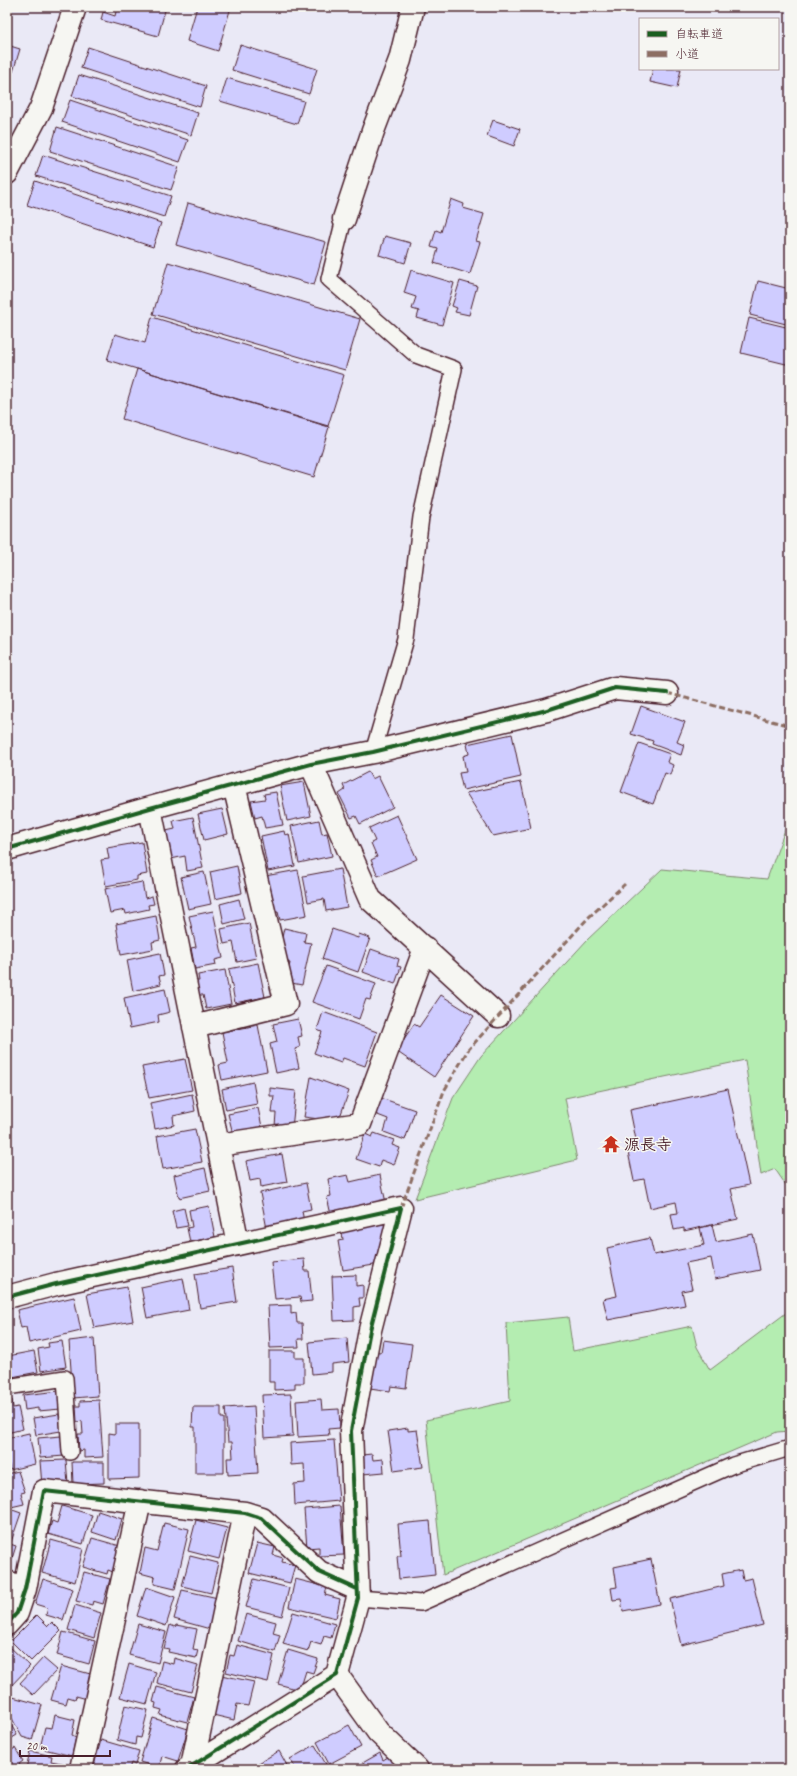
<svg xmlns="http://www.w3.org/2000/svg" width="797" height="1776" viewBox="0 0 797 1776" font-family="Caveat,'Klee One',sans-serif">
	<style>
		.green { fill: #b4edb1; stroke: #7f866e }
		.building { fill: #cfccff; stroke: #4a1f2b }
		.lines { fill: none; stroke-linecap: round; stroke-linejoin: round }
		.lane-casing { stroke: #4a1f2b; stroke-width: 18 }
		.street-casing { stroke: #4a1f2b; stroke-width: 25 }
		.lane { stroke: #f6f6f2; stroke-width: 15 }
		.street { stroke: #f6f6f2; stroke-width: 22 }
		.quiet { stroke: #8d6e63; stroke-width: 3; stroke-dasharray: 6 3; stroke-linecap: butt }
		.cycleway-casing { stroke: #f6f6f2; stroke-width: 6 }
		.cycleway { stroke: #1b5e20; stroke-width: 4 }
		.labels { text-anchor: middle; stroke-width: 3; stroke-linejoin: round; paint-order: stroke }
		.poi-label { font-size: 16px; font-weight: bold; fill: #4a1f2b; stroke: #f6f6f2; text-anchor: start }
	</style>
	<rect width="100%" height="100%" fill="#eae9f6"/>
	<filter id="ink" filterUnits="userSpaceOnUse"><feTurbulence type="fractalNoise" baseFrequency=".025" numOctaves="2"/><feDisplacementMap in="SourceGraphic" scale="8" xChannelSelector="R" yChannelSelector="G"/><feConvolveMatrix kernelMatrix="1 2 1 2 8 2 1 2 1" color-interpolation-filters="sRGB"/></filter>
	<g filter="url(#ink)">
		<!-- green -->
		<path class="green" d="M790,816V1191L775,1169L761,1175L745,1060L565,1098L577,1160L415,1199L453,1098L481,1056L587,940L662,869L767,879Z
			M790,1310V1431L777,1432L443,1575L426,1420L510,1401L506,1323L568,1317L573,1351L692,1326L697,1347L710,1370Z"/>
		<!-- building -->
		<path class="building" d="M117,7H166L158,36L101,20L103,12L115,16Z
			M197,7H231L218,51L187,41Z
			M7,45L20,49L13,72L7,70Z
			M240,45L317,69L309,94L232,70Z
			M88,47L206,86L200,107L81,68Z
			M653,69H681L677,88L650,82Z
			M79,75L198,113L191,135L72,96Z
			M227,78L304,101L297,124L220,101Z
			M70,100L188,140L180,162L62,122Z
			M493,120L520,129L514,146L487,136Z
			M57,127L179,167L171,190L50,151Z
			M43,155L171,196L164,217L36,176Z
			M35,181L161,223L153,247L27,205Z
			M451,199L464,204L463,208L484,214L476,241L480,242L470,274L434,263L438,249L431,247L436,230L441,232Z
			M188,203L326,242L314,285L176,245Z
			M385,236L411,243L405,263L379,255Z
			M168,262L360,319L345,370L153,314Z
			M411,270L454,283L442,325L417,318L419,311L412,309L416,297L404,293Z
			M460,281L477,286L469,315L455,312L457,308L452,306Z
			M758,281L790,289V325L750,315Z
			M152,317L344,375L328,426L107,360L115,334L145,343Z
			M749,318L790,328V365L741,353Z
			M137,369L329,427L314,477L122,419Z
			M641,706L685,722L677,742L684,745L681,755L652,744L653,741L631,734Z
			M512,734L521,777L463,790L459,773L466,772L463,756L469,754L467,744Z
			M639,743L670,754L667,762L673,765L670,775L665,773L653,804L621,792Z
			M368,772L372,779L378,776L393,807L360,824L356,816L351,818L339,794L345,790L343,785Z
			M304,782L311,816L287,821L280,786Z
			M521,782L531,828L493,836L466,793Z
			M276,792L283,825L265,828L262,816L255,818L251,801L265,799L264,794Z
			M222,809L228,834L204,840L198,814Z
			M397,815L417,859L378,876L371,860L377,857L371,843L375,841L369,828Z
			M193,817L203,868L187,871L185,856L171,859L166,831L175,829L173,821Z
			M319,820L322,834L327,833L332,856L299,863L291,826Z
			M284,831L285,835L289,834L295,866L268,871L261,836Z
			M142,842L147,874L137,876V880L106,886L101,860L109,859L107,848Z
			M237,866L242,893L215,899L210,872Z
			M340,869L347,907L326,911L324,899L308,902L303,876Z
			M298,870L307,915L280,920L278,912L272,913L265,876Z
			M204,872L211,904L188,909L181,877Z
			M142,882L145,898L152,896L154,904L148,905L149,909L126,914L125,910L110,913L105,889Z
			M239,899L244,919L224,924L220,904Z
			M213,911L223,958L215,960L216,965L195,969L191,948L196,947L189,916Z
			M156,916L160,940L152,942L153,949L121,955L116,924Z
			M249,923L256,958L237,962L233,942L224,944L221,929Z
			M284,928L306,933L304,942L311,943L302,985L286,982L290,963L283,961L279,952Z
			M332,929L358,938L359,934L370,938L358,972L322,959Z
			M371,949L399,959L397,966L401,967L395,984L363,972Z
			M160,953L164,975L159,976L161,984L133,991L127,960Z
			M258,963L265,997L235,1003L229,969Z
			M326,966L376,984L370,1000L366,999L359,1019L312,1002Z
			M225,970L231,1004L206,1009L203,995H199L196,981H199L198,975Z
			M165,989L170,1012L158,1015L159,1022L130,1028L124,998Z
			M441,995L474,1016L434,1077L396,1051L414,1024L419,1027Z
			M323,1012L377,1032L365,1066L343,1058L341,1063L314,1053L322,1032L317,1030Z
			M298,1019L302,1036L298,1037L300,1047L295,1049L299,1068L276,1073L270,1044L277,1042L273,1024Z
			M258,1025L267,1071L222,1080L219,1065L228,1063L222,1032Z
			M185,1059L192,1090L149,1098L142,1067Z
			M311,1077L349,1091L341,1114L326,1120L304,1117Z
			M253,1082L257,1104L226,1110L222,1089Z
			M270,1088L296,1091L292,1128L275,1126L276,1113H272L274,1096H270Z
			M728,1089L749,1185L731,1189L738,1219L684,1231V1228L674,1230L671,1214L678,1213L676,1202L650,1208L644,1179L634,1181L626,1142L636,1140L630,1110Z
			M192,1094L195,1111L173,1116L174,1125L155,1129L150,1103Z
			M381,1098L415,1110L405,1140L384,1132L388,1119L375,1114Z
			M258,1108L262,1127L233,1134L228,1114Z
			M195,1129L202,1162L163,1169L157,1136Z
			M374,1133L394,1140L392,1145L400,1148L394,1165L381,1160L379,1167L356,1159L365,1134L372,1137Z
			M282,1154L287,1182L261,1187L260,1179L250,1181L246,1161Z
			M205,1168L210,1191L179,1198L174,1175Z
			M348,1175L350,1182L380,1175L386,1203L331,1215L327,1197L331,1196L328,1179Z
			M306,1183L311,1209L302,1211L304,1222L267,1229L260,1193Z
			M209,1206L215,1237L190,1242L187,1228L192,1227L189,1210Z
			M184,1208L188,1226L176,1228L172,1211Z
			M387,1223L389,1235L374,1265L343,1270L338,1241L343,1240L342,1232Z
			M712,1225L716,1242L753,1234L760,1270L715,1279L711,1258L686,1263L692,1289L682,1291L685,1305L608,1320L603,1299L617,1296L607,1248L650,1238L654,1255L704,1245L700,1228Z
			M304,1259L305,1271H309L312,1301L301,1302L300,1297L275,1299L271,1262Z
			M232,1268L237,1302L200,1308L195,1274Z
			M356,1275V1286L363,1285V1298H359L360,1306L354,1307V1320L334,1321L332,1276Z
			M183,1278L189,1310L147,1318L141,1287Z
			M127,1287L133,1321L94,1328L87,1294Z
			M74,1297L81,1331L29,1343L26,1327L21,1328L17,1310Z
			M291,1305V1314L296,1313L297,1323H302L303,1339H298L299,1347L270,1348L268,1306Z
			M94,1338L98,1396L73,1398L69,1341Z
			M347,1338L349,1362L332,1364V1372L312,1374L309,1342Z
			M383,1340L412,1344L406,1388L391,1386L390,1391L370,1388L371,1351L381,1352Z
			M62,1341L66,1367L41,1371L38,1349L49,1347L48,1343Z
			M34,1351L38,1372L12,1377L8,1356Z
			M269,1351H295V1358H304V1383H295V1389L274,1390V1382H269Z
			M59,1391L61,1409L38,1411V1408L25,1410L23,1395Z
			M291,1394L293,1436L264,1438L262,1395Z
			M321,1399L322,1410L339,1409L340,1428L328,1429L329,1435L298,1437L296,1401Z
			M12,1400L13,1408L18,1407L23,1429L7,1433V1401Z
			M99,1400L103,1457L84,1458V1450L79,1451L78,1434H83L82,1421L77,1422L76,1406H80V1401Z
			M254,1406L258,1473L228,1475L227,1458H233L232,1442H228L225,1408Z
			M193,1407H221V1418H224V1473H195V1427H192Z
			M59,1414L61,1431L36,1435L33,1418Z
			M115,1424H139V1478L109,1479V1433L115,1434Z
			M408,1428V1431L417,1430L423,1467L394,1471L388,1431Z
			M29,1433L35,1464L10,1470L7,1457V1438Z
			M61,1436L64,1456L40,1458L38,1438Z
			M334,1440L339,1501L295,1505L294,1484L305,1483L304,1464L291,1465L290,1443Z
			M372,1454L373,1460L383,1459L384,1472L363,1474L362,1455Z
			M66,1460L68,1484L42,1486L40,1461Z
			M72,1462H104V1483L73,1484Z
			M18,1471L25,1492L21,1493L24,1504L11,1507L7,1488V1474Z
			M62,1506L92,1515L83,1544L48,1534L52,1521L57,1523Z
			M340,1506L344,1555L319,1556V1547L307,1548L304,1509Z
			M7,1508L21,1513L11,1542L7,1541Z
			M98,1511L122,1519L116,1540L92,1532Z
			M196,1520L227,1528L219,1559L188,1551Z
			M430,1521L435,1575L399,1579L397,1556H401L398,1524Z
			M164,1523L189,1529L175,1589L154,1584L155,1577L140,1573L145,1548L157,1551Z
			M92,1538L120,1546L113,1572L108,1570L107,1574L83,1567Z
			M51,1540L83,1549L75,1582L42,1573Z
			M7,1543L16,1546L9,1568L7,1567Z
			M257,1543L275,1547L273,1555L283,1558L282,1562L295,1565L290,1583L249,1573Z
			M190,1556L218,1563L211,1593L182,1586Z
			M651,1559L660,1604L623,1611L621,1599L613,1600L611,1588L617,1587L614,1567Z
			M741,1570L743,1580L752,1578L763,1625L681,1645L670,1599L724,1586L722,1574Z
			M84,1572L110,1579L103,1604L93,1601L92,1605L76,1601Z
			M43,1579L73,1589L63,1620L46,1615L48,1608L35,1604Z
			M254,1579L289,1588L282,1616L246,1607Z
			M295,1579L327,1587L325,1595L340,1599L336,1618L289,1607Z
			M146,1587L175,1597L166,1626L137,1616Z
			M182,1590L218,1598L210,1629L174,1619Z
			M75,1605L101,1613L94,1638L68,1630Z
			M293,1612L335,1624L331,1638L324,1636L321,1645L311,1642L308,1651L283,1644Z
			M246,1614L276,1622L273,1633L280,1635L275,1652L238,1641Z
			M37,1615L48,1626L52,1622L61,1631L31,1661L11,1641Z
			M138,1624L166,1632L158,1663L129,1655Z
			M170,1625L175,1627L176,1625L197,1629L193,1649L198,1650L196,1658L168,1652L169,1649L164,1648Z
			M63,1632L95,1641L89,1664L57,1655Z
			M237,1645L274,1655L268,1682L226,1672L230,1655L234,1656Z
			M9,1646L30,1666L7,1690V1648Z
			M288,1650L318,1659L313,1673L306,1671L300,1690L278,1684Z
			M43,1658L57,1670L33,1695L20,1683Z
			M174,1658L198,1665L191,1692L157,1683L162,1661L173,1664Z
			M129,1664L156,1672L147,1704L120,1697Z
			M61,1666L94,1675L87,1699L76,1696L75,1699L68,1697L66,1704L51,1700Z
			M221,1675L254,1682L248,1706L237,1704L234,1720L213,1715Z
			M157,1687L194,1697L187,1722L160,1715L162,1710L155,1708L156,1703L153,1702Z
			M9,1696L42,1705L32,1740L22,1737L7,1709Z
			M125,1705L148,1710L141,1738L136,1737L135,1745L117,1740Z
			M55,1715L75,1720L72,1735L76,1737L72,1756L40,1748L45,1727L52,1728Z
			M7,1718L17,1735L7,1741Z
			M153,1718L188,1729L178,1761L162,1756L159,1768L140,1762Z
			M349,1725L361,1747L329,1764L317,1742Z
			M101,1740L139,1751L135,1765L131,1763L129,1769H93Z
			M315,1745L328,1768L296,1769L290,1759Z
			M15,1748L23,1761L19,1764L22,1768L7,1769V1753Z
			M30,1751L52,1756L51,1761L71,1765V1769H26Z
			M279,1751L289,1769H260L257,1764Z
			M380,1753L383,1760L388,1757L395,1769H352Z"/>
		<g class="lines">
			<!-- lane casing -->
			<g class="lane-casing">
				<path id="lane" d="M344,219L329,279L416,355L454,369L421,517L406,639L373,752
					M7,1387L65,1378L70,1452
					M358,1598L421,1603L733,1465L790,1448"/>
			</g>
			<!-- street casing -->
			<g class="street-casing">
				<path id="street" d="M7,173L41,108L75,7
					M344,219L373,131L400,60L413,7
					M311,764L370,899L498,1016
					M150,808L238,1244
					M7,849L150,808L311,764L373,752L547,710L615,688L667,693
					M194,1027L286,1004L234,785
					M218,1145L360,1124L425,948
					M7,1297L56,1284L401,1208L370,1330L351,1431L358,1598L337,1675L187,1769
					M7,1582L25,1589
					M7,1624L17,1613L25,1589L44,1491L245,1513L261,1518L319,1572L357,1589
					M337,1675L378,1732L417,1769
					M192,1766L245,1513
					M81,1769L140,1501"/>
			</g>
			<!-- lane -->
			<use href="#lane" class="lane"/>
			<!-- street -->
			<use href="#street" class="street"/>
			<!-- quiet -->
			<path class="quiet" d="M667,693L790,726
				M401,1208L444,1091L468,1050L588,918L625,884"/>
			<!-- cycleway casing -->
			<g class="cycleway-casing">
				<path id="cycleway" d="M7,849L150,808L311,764L373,752L547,710L615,688L667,693
					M7,1297L56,1284L401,1208L370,1330L351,1431L358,1598L337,1675L187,1769
					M7,1624L17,1613L25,1589L44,1491L245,1513L261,1518L319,1572L357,1589"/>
			</g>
			<!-- cycleway -->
			<use href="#cycleway" class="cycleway"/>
		</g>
	</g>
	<!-- icons -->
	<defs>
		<g id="temple-bare" transform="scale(1.38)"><path d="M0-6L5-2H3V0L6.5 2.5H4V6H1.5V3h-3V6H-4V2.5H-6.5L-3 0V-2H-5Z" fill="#c8321e" stroke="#f6f6f2" stroke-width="2.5" paint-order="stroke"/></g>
	</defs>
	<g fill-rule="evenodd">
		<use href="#temple-bare" x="611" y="1144"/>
	</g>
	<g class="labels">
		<!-- poi labels -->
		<g class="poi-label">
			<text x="624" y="1150">源長寺</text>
		</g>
	</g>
	<!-- margin -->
	<rect width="797" height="1776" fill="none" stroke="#f6f6f2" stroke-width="24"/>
	<rect x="12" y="12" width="773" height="1752" fill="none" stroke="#4a1f2b" stroke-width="1.5" filter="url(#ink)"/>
	<!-- legend -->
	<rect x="639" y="18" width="140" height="52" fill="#f6f6f2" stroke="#b1a0a2"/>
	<rect x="647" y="31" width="20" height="6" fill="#1b5e20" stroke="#b1a0a2"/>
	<text x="675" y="38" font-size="12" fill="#4a1f2b">自転車道</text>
	<rect x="647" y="51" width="20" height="6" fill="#8d6e63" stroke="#b1a0a2"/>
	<text x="675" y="58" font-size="12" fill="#4a1f2b">小道</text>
	<!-- scale -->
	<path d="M20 1750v6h90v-6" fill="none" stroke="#4a1f2b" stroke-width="2"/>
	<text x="26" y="1750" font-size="12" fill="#4a1f2b" stroke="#f6f6f2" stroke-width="3" paint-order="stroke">20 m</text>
</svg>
